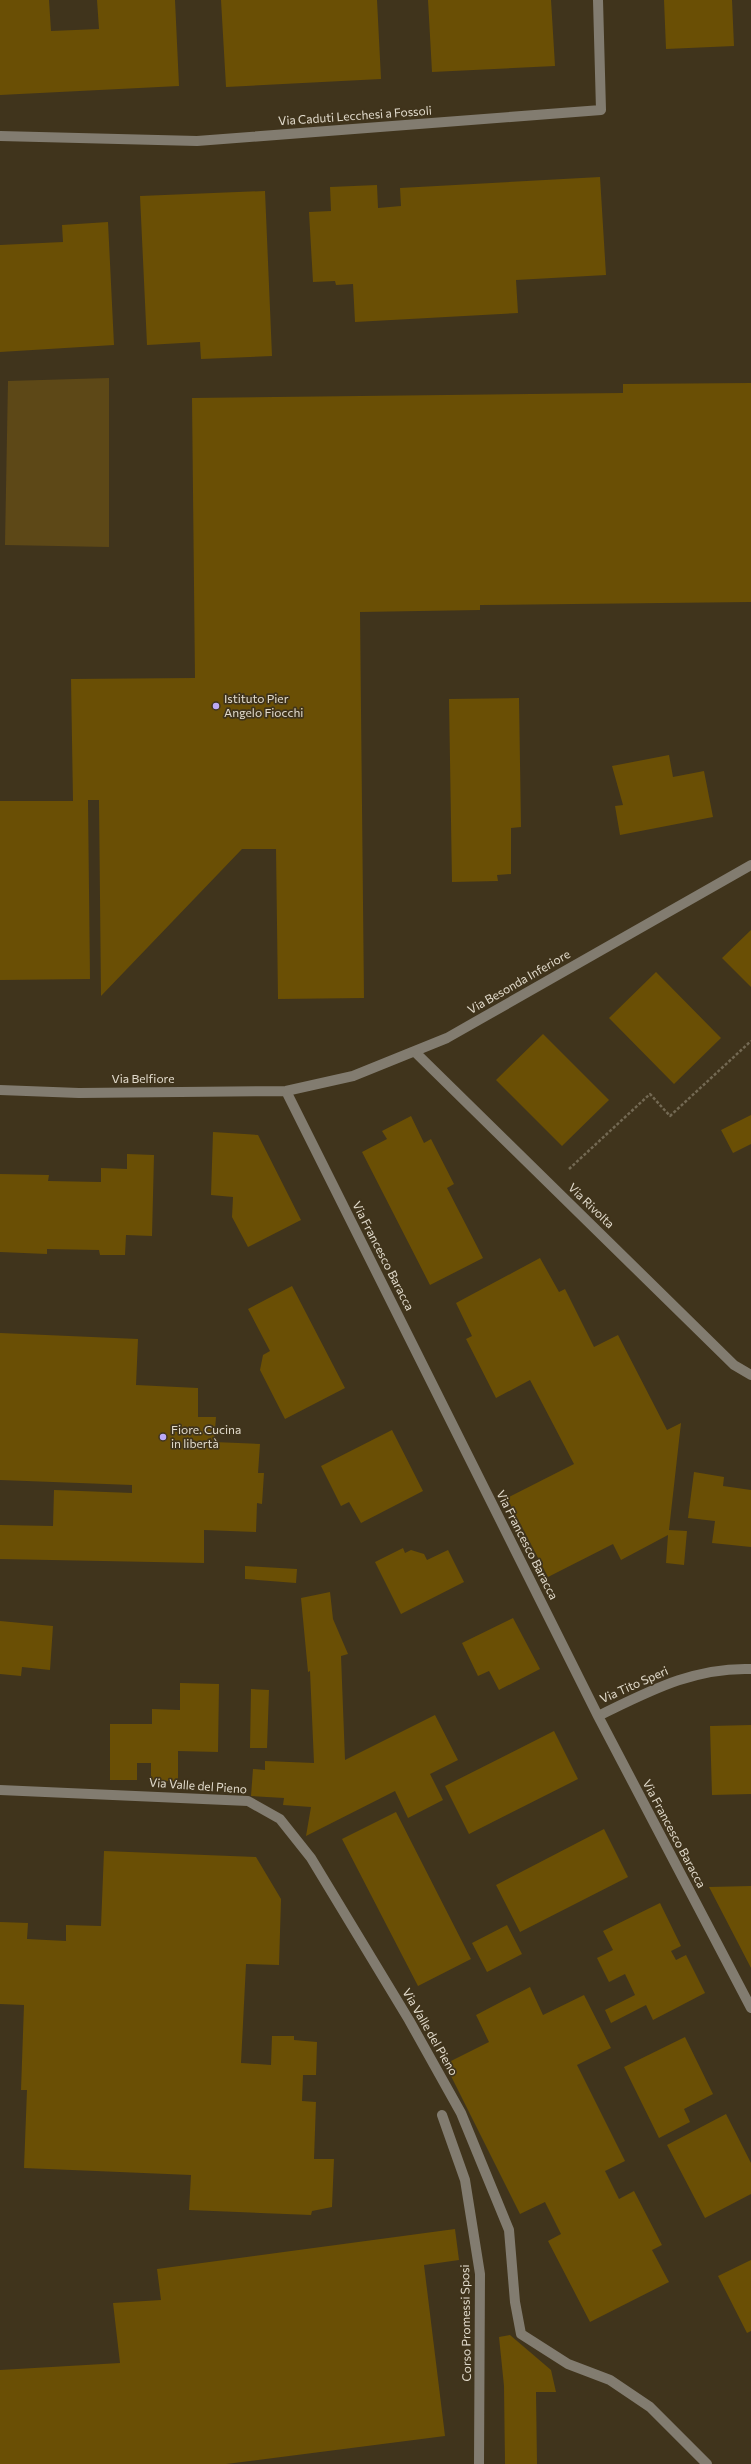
<svg xmlns="http://www.w3.org/2000/svg" width="751" height="2464" viewBox="0 0 751 2464" font-family="Commissioner,sans-serif">
	<style>
		.green { fill: #5d4817 }
		.building { fill: #6a4f05 }
		.lines { fill: none; stroke-linecap: round; stroke-linejoin: round }
		.path { stroke: #736953; stroke-width: 2.5; stroke-dasharray: 3 2; stroke-linecap: butt }
		.minor { stroke: #827c70; stroke-width: 10 }
		.poi-dot { fill: #bcaaf6; stroke: #40341c; stroke-width: 1.5 }
		.labels { text-anchor: middle; stroke-width: 3.5; stroke-linejoin: round; paint-order: stroke }
		.street-label { font-size: 12px; fill: #e1dacb; stroke: #40341c }
		.poi-label { font-size: 12px; fill: #e1dacb; stroke: #40341c; text-anchor: start }
	</style>
	<rect width="100%" height="100%" fill="#40341c"/>
	<!-- green -->
	<path class="green" d="M109,378V547L5,545L8,381Z"/>
	<!-- building -->
	<path class="building" d="M0,0H49L51,31L99,29L97,0H175L179,86L0,95Z
		M221,0H377L381,79L226,87Z
		M428,0H551L555,66L432,72Z
		M664,0H732L734,46L666,49Z
		M600,177L606,275L516,280L518,313L355,322L353,284L336,285L335,281L313,282L309,212L331,211L330,187L377,185L378,208L401,206L400,188Z
		M265,191L272,356L201,359L200,342L147,345L140,196Z
		M108,222L114,345L0,352V245L63,242L62,225Z
		M751,383V602L480,605V610L360,612L364,998L278,999L276,849H242L101,996L99,800H88L90,979L0,980V801H73L71,679L195,678L192,398L623,393V384Z
		M519,698L521,827L511,828V874L497,875L498,881L452,882L449,699Z
		M669,755L673,777L704,771L713,817L620,835L615,806L623,805L612,766Z
		M751,930V987L722,958Z
		M656,972L721,1038L674,1084L609,1018Z
		M543,1034L609,1100L562,1146L496,1080Z
		M751,1115V1144L733,1153L721,1130Z
		M411,1116L424,1143L431,1139L454,1184L447,1188L483,1258L430,1285L362,1152L387,1139L382,1131Z
		M213,1132L258,1135L301,1220L248,1247L232,1217L233,1197L211,1195Z
		M127,1154L154,1155L152,1236L126,1235L125,1255H100L99,1250L47,1249V1254L0,1252V1174L49,1175L48,1181L101,1182V1168L127,1169Z
		M540,1258L559,1292L565,1289L594,1347L618,1335L667,1430L681,1423L669,1530L687,1531L684,1565L666,1563L668,1535L621,1560L613,1544L548,1577L507,1498L574,1464L530,1380L496,1398L466,1339L472,1336L456,1303Z
		M292,1286L345,1388L285,1419L260,1370L263,1355L270,1351L248,1309Z
		M0,1333L138,1339L136,1385L198,1388V1417H216L214,1442L260,1444L258,1473H264L262,1504L257,1503L256,1532L204,1530V1563L0,1559V1525L53,1526L54,1490L132,1493V1485L0,1480Z
		M392,1430L423,1491L361,1523L349,1502L341,1506L321,1466Z
		M694,1472L724,1477L723,1486L751,1490V1547L712,1543L715,1521L688,1518Z
		M403,1548L405,1553L411,1550L424,1554L427,1560L448,1550L464,1582L401,1614L375,1562Z
		M245,1566L297,1569L296,1583L245,1579Z
		M330,1592L333,1619L348,1654L341,1656L345,1760L435,1715L458,1760L430,1774L443,1800L408,1818L395,1791L306,1836L311,1807L283,1805L284,1798L251,1796L253,1769L265,1770V1761L314,1763L310,1671L308,1672L301,1598Z
		M513,1618L540,1669L499,1690L489,1671L478,1676L462,1643Z
		M0,1621L53,1626L50,1670L22,1667L21,1676L0,1674Z
		M180,1683L219,1684L218,1752L178,1751V1781H151V1763H137V1780H110V1724H152V1709L180,1710Z
		M251,1689L269,1690L267,1748H250Z
		M751,1725V1794L712,1795L710,1726Z
		M554,1731L578,1779L469,1834L445,1786Z
		M396,1812L471,1959L418,1986L342,1839Z
		M604,1829L628,1877L520,1932L496,1885Z
		M104,1851L256,1857L281,1899L279,1965L246,1964L241,2063L271,2065L272,2036H294V2040L317,2042L316,2075H303L302,2101L316,2102L314,2159H334L332,2207L312,2211L311,2215L189,2210L191,2175L24,2168L27,2090H21L24,2005L0,2004V1922L28,1923L27,1939L66,1941V1925L101,1926Z
		M751,1886V1968L709,1887Z
		M660,1903L681,1946L671,1951L676,1960L686,1955L705,1993L653,2020L646,2005L611,2023L605,2010L635,1995L625,1974L609,1982L597,1958L613,1950L603,1931Z
		M507,1925L522,1954L487,1972L472,1943Z
		M530,1987L543,2015L584,1995L611,2048L577,2065L625,2161L605,2171L619,2199L634,2191L662,2245L652,2250L669,2282L590,2322L548,2241L561,2234L545,2202L520,2214L445,2064L489,2042L476,2015Z
		M685,2037L713,2094L684,2109L690,2122L659,2138L624,2067Z
		M726,2114L751,2163V2194L705,2218L667,2145Z
		M455,2229L459,2260L424,2265L445,2436L226,2464H0V2370L120,2363L113,2303L161,2300L157,2269Z
		M751,2260V2331L747,2333L718,2276Z
		M510,2335L551,2370L556,2392H536L537,2464H505L504,2386L499,2337Z"/>
	<g class="lines">
		<!-- path -->
		<path class="path" d="M569,1169L650,1094L670,1116L751,1041"/>
		<!-- minor -->
		<path class="minor" d="M0,136L197,141L601,110L598,0
			M415,1052L734,1365L751,1375
			M0,1090L79,1093L286,1091L353,1076L447,1038L751,865
			M286,1091L598,1716L751,2008
			M598,1716C648,1692 693,1667 751,1669
			M0,1790L248,1801L280,1819L311,1858L409,2020L461,2113L509,2230L515,2302L521,2334L568,2364L610,2380L650,2407L707,2464
			M442,2115L465,2180L480,2274L479,2464"/>
	</g>
	<!-- markers -->
	<g class="poi-dot">
		<circle cx="216" cy="706" r="4"/>
		<circle cx="163" cy="1437" r="4"/>
	</g>
	<g class="labels">
		<!-- street labels -->
		<g class="street-label">
			<text transform="translate(355 116) rotate(-4)" y="4">Via Caduti Lecchesi a Fossoli</text>
			<text transform="translate(519 982) rotate(-30)" y="4">Via Besonda Inferiore</text>
			<text x="143" y="1083">Via Belfiore</text>
			<text transform="translate(591 1206) rotate(44)" y="4">Via Rivolta</text>
			<text transform="translate(383 1256) rotate(63)" y="4">Via Francesco Baracca</text>
			<text transform="translate(527 1545) rotate(63)" y="4">Via Francesco Baracca</text>
			<text transform="translate(634 1685) rotate(-24)" y="4">Via Tito Speri</text>
			<text transform="translate(198 1786) rotate(4)" y="4">Via Valle del Pieno</text>
			<text transform="translate(674 1834) rotate(62)" y="4">Via Francesco Baracca</text>
			<text transform="translate(430 2032) rotate(60)" y="4">Via Valle del Pieno</text>
			<text transform="translate(466 2323) rotate(-91)" y="4">Corso Promessi Sposi</text>
		</g>
		<!-- poi labels -->
		<g class="poi-label">
			<text x="224" y="703">Istituto Pier<tspan x="224" dy="14">Angelo Fiocchi</tspan></text>
			<text x="171" y="1434">Fiore. Cucina<tspan x="171" dy="14">in libertà</tspan></text>
		</g>
	</g>
</svg>
